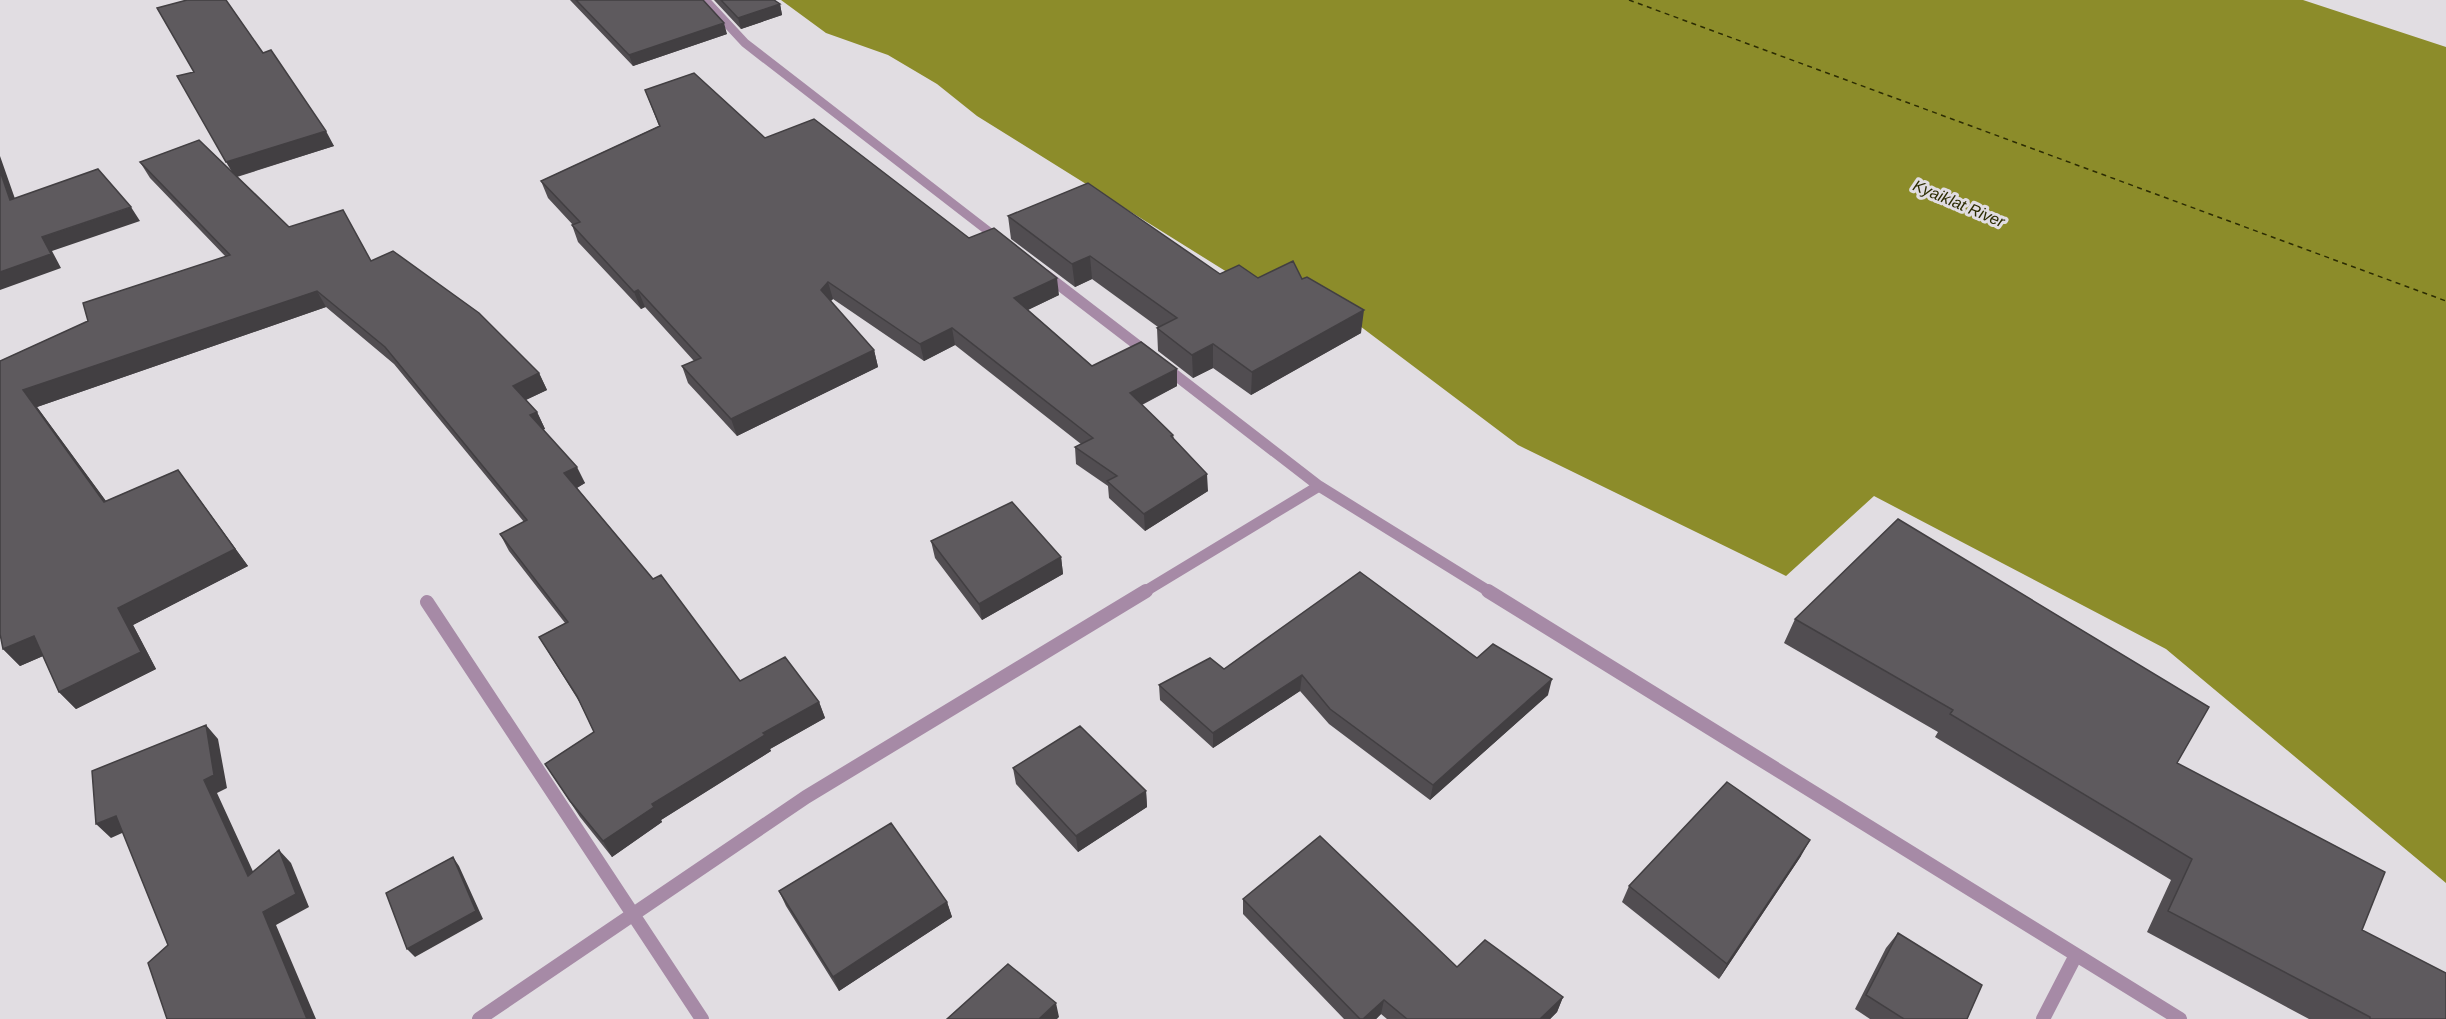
<svg xmlns="http://www.w3.org/2000/svg" width="2446" height="1019" viewBox="0 0 2446 1019" font-family="Helvetica,sans-serif">
	<style>
		.water { fill: #8c8c2a }
		.lines { fill: none; stroke-linecap: round; stroke-linejoin: round }
		.ferry { stroke: #2c2c03; stroke-width: 1.5; stroke-dasharray: 5 4.5; stroke-linecap: butt }
		.street-far2 { stroke: #a68aa6; stroke-width: 9 }
		.street-far1 { stroke: #a68aa6; stroke-width: 11 }
		.street { stroke: #a68aa6; stroke-width: 14 }
		.wall { fill: #514d51 }
		.shaded-wall { fill: #423f42 }
		.building { fill: #5e5a5e; stroke: #423f42; stroke-width: 1.5 }
		.labels { text-anchor: middle; stroke-width: 6; stroke-linejoin: round; paint-order: stroke }
		.far-water-label { font-size: 16px; font-style: italic; fill: #2c2c03; stroke: #e1dde2 }
	</style>
	<rect width="100%" height="100%" fill="#e1dde2"/>
	<!-- water -->
	<path class="water" d="M781,0H2303L2446,47V883L2166,649L1874,496L1786,576L1518,445L1332,305L1263,278L1227,272L977,116L937,84L888,55L826,33Z"/>
	<g class="lines">
		<!-- ferry -->
		<path class="ferry" d="M1629,0L2446,301"/>
		<!-- street-far2 -->
		<path class="street-far2" d="M705,0L745,43L1001,241"/>
		<!-- street-far1 -->
		<path class="street-far1" d="M1046,275L1149,354
			M1165,367L1319,486L1490,592
			M1144,592L1319,486"/>
		<!-- street -->
		<path class="street" d="M1488,591L2180,1019
			M427,602L702,1019
			M479,1019L806,797L1146,591
			M2043,1019L2076,955"/>
	</g>
	<!-- wall -->
	<path class="wall" d="M570,0H703L727,34L633,66Z
		M714,0H774L780,4L782,15L741,29Z
		M263,53L334,146L237,177L289,227L371,261L539,373L547,390L526,400L537,412L545,429H543L585,483L577,488L653,579L740,681L819,702L825,718L770,749L771,751L661,820L662,822L612,857L580,817L545,764L594,732L580,703L539,637L565,623L509,551L500,534L524,522L394,364L326,307L37,407L106,501L178,470L248,566L133,625L156,669L76,709L59,692L43,656L20,666L3,649L0,361L88,321L226,257L150,178L140,162L232,171Z
		M645,90L765,138L969,238L1059,295L1028,310L1092,366L1177,386L1142,405L1173,435L1174,439L1208,491L1145,531L1109,498L1108,486L1076,464L1075,447L1081,444L955,345L924,361L833,299L830,301L874,350L878,367L737,436L688,383L682,366L694,361L645,307L641,309L578,242L572,225H573L548,198L541,181L659,126Z
		M1008,216L1220,274L1258,278L1302,279L1361,333L1251,395L1213,368L1193,378L1158,351L1157,328L1158,327L1092,279L1075,287L1011,239Z
		M931,541L1061,557L1063,574L982,620L935,558Z
		M1795,619L2177,763L2362,930L2446,1019H2309L2147,932L2171,880L1935,737L1938,732L1784,643Z
		M1477,658L1548,695L1430,800L1329,724L1300,691L1213,748L1160,700L1159,685L1224,669Z
		M1013,768L1146,791L1147,807L1078,852L1016,784Z
		M1801,856L1719,979L1622,902L1629,886Z
		M779,891L947,902L952,917L839,991L786,906Z
		M1243,899L1457,967L1563,997L1557,1012L1550,1019H1387L1381,1014L1376,1019H1344L1243,914Z
		M1898,933L1967,1019H1870L1855,1009L1886,948Z"/>
	<!-- shaded-wall -->
	<path class="shaded-wall" d="M780,4L782,15L741,29L738,18Z
		M724,23L727,34L633,66L629,55Z
		M326,131L334,146L235,177L226,162Z
		M0,156L20,213L10,200L0,171Z
		M131,207L140,221L52,251L61,268L0,290V272L42,237Z
		M1090,256L1092,279L1075,287L1072,264Z
		M1057,278L1059,295L1017,315L1014,298Z
		M828,282L833,299L825,307L821,290Z
		M638,290L645,307L641,309L634,292Z
		M317,291L326,307L37,407L119,519L104,502L23,390Z
		M1364,310L1361,333L1251,395L1252,372Z
		M952,328L955,345L924,361L920,344Z
		M1213,344V368L1193,378L1192,355Z
		M874,350L878,367L737,436L731,419Z
		M1177,369V386L1131,410L1130,393Z
		M539,373L547,390L521,402L513,386Z
		M537,412L545,429L539,432L530,415Z
		M577,467L585,483L573,490L564,473Z
		M178,470L248,566L133,625L156,669L76,709L59,692Z
		M1207,474L1208,491L1145,531L1144,514Z
		M1061,557L1063,574L982,620L979,604Z
		M34,636L50,653L20,666L3,649Z
		M1302,675L1300,691L1213,748V733Z
		M1552,679L1548,695L1430,800L1433,785Z
		M819,702L825,718L770,749L771,751L661,820L662,822L612,857L603,841L652,804L763,733Z
		M206,725L218,739L227,788L217,793L261,889L248,876L204,780Z
		M1146,791L1147,807L1078,852L1076,836Z
		M116,816L131,829L111,838L96,824Z
		M1810,840L1801,856L1719,979L1727,964Z
		M279,850L291,863L309,907L276,925L316,1019H306L263,912Z
		M453,857L459,866L483,919L415,957L407,949Z
		M947,902L952,917L839,991L833,977Z
		M1563,997L1557,1012L1550,1019H1540Z
		M1384,1000L1381,1014L1376,1019H1363Z
		M1056,1003L1059,1017L1057,1019H1039Z"/>
	<!-- building -->
	<path class="building" d="M187,0H226L263,53L271,50L326,131L226,162L177,76L194,72L157,8Z
		M576,0H703L724,23L629,55Z
		M721,0H774L780,4L738,18Z
		M694,73L765,138L814,119L969,238L994,228L1057,278L1014,298L1092,366L1141,342L1177,369L1130,393L1173,435L1171,436L1207,474L1144,514L1107,481L1117,476L1075,447L1093,438L952,328L920,344L828,282L821,290L874,350L731,419L682,366L701,358L638,290L634,292L572,225L580,222L541,181L660,126L645,90Z
		M199,140L289,227L343,210L371,261L393,251L479,313L539,373L513,386L537,412L530,415L577,467L564,473L653,579L661,575L740,681L785,657L819,702L763,733L765,735L652,804L654,807L603,841L570,801L545,764L594,732L577,696L539,637L568,622L500,534L527,520L385,347L317,291L23,390L104,502L178,470L235,549L118,608L141,652L59,692L34,636L3,649L0,634V361L88,321L83,303L230,255L140,162Z
		M98,169L131,207L42,237L51,254L0,272V171L10,200Z
		M1088,183L1220,274L1239,265L1258,278L1293,261L1302,279L1307,277L1364,310L1252,372L1213,344L1192,355L1157,328L1177,318L1090,256L1072,264L1008,216Z
		M1012,502L1061,557L979,604L931,541Z
		M1898,519L2209,707L2177,763L2385,872L2362,930L2446,973V1019H2370V1017L2168,911L2192,859L1950,714L1953,710L1795,619Z
		M1360,572L1477,658L1493,644L1552,679L1433,785L1330,709L1302,675L1213,733L1159,685L1210,658L1224,669Z
		M206,725L214,775L204,780L248,876L279,850L296,894L263,912L307,1019H167L148,963L168,945L116,816L96,824L92,771Z
		M1080,726L1146,791L1076,836L1013,768Z
		M1727,782L1810,840L1727,964L1629,886Z
		M891,823L947,902L833,977L779,891Z
		M1320,836L1457,967L1485,940L1563,997L1540,1019H1407L1384,1000L1363,1019H1360L1243,899Z
		M453,857L476,911L407,949L386,893Z
		M1898,933L1982,985L1967,1019H1904L1866,995Z
		M1008,964L1056,1003L1039,1019H947Z"/>
	<g class="labels">
		<!-- far-water labels -->
		<g class="far-water-label">
			<text transform="translate(1959 203) rotate(23)" y="6">Kyaiklat River</text>
		</g>
	</g>
</svg>
